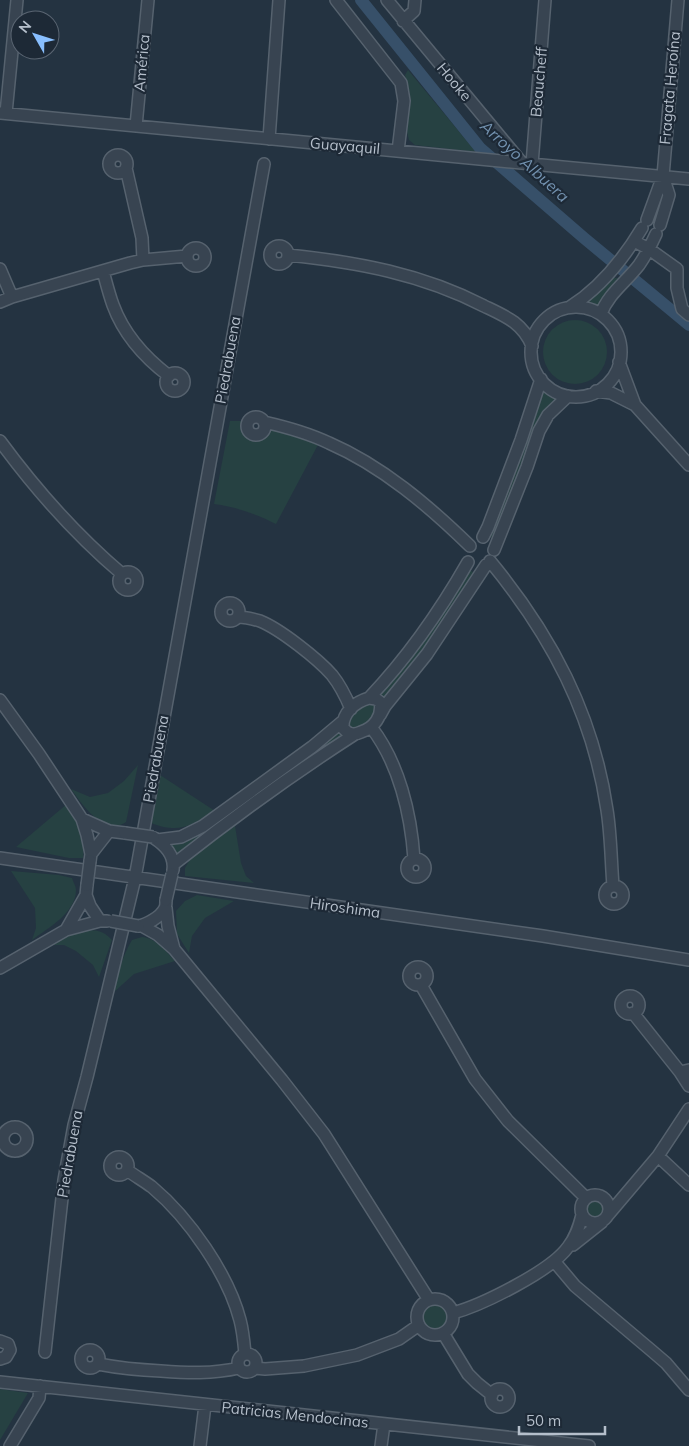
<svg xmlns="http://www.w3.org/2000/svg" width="689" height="1446" viewBox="0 0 689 1446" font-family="Mulish,sans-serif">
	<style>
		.green { fill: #264142 }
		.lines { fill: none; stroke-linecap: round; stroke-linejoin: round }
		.canal { stroke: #375069; stroke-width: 12 }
		.minor-casing { stroke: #56626e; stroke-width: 14 }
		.minor { stroke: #384451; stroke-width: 11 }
		.minor-bridge-casing { stroke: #56626e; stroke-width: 14; stroke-linecap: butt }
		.minor-bridge { stroke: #384451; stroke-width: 11 }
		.labels { text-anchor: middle; stroke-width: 4.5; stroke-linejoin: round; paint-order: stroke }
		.street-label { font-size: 15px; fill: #b5bfcb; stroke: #1d2936 }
		.water-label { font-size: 16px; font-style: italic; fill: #7392b0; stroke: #1d2936 }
	</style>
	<rect width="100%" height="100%" fill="#243341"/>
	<!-- green -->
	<path class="green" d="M408,70L476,152L415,145L409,140L407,132L410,94L405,75Z
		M612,278H618L607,291L598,307L582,302L595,295Z
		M543 352a32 32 0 1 1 64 0a32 32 0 1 1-64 0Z
		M542,384L550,392L561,396L551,405L539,418L493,538L489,536Z
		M230,421H241V426L244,435C264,445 261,433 276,429L320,441L276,524C257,514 236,507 214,504Z
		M470,570L474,573L428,644L383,701L379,697L400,671Z
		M369,702L377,706L371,721L355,729L349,726L348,721L353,712Z
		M339,728L344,736L179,855L170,843Z
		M138,765L126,822C123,824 119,826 115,826C96,825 81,803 71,789L90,797L108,793L124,781Z
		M160,775L215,811C190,826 180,834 151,823Z
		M67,804C77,821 86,838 83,858H69L16,847Z
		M235,826L241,863L246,876L254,883L185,876V868L192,856Z
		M11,871L59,875L72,878C73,882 76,886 76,890C76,913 48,928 32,940L36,928L35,908Z
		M197,895L234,901L205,918L192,936L189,953L177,934L176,911L185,901Z
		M83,930C96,930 103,930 112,940L99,977L93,965L76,951L64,945H47L66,934Z
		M142,937C156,938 166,951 175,961L134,974L113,993C118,975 122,956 132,940Z
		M585 1209a9 9 0 1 1 18 0a9 9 0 1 1-18 0Z
		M422 1316a13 13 0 1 1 26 0a13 13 0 1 1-26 0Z
		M0,1389L28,1393L0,1440Z"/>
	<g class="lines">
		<!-- canal -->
		<path class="canal" d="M361,0L480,148L584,238L689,325"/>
		<!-- minor casing -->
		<g class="minor-casing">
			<path id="minor" d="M336,0L401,83L404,101L398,151
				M387,0L522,163
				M403,21L414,11L415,0
				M0,113L689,179
				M6,113L17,0
				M136,126L148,0
				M269,139L279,0
				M109 164a9 9 0 1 1 18 0a9 9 0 1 1-18 0Z
				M532,164L545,0
				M126,168L142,238L143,260
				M647,220L663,176L678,0
				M660,225L669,195L663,176
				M634,241L649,249L677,269V288L682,309L689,315
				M270 255a9 9 0 1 1 18 0a9 9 0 1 1-18 0Z
				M187 257a9 9 0 1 1 18 0a9 9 0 1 1-18 0Z
				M288,255C357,262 422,274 484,306C505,316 523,323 532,346
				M0,269L12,297
				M103,271C106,282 109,294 113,305C124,335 144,357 169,376
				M0,302L12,297L130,263L143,260L187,256
				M570,307C600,288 624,258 642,228
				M531 352a45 45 0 1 1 90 0a45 45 0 1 1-90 0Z
				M601,314C608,294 626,282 639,265C646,255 651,245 656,234
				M619,362L635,405L689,465
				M166 382a9 9 0 1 1 18 0a9 9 0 1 1-18 0Z
				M596,391L611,393L635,405
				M247 426a9 9 0 1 1 18 0a9 9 0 1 1-18 0Z
				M264,422C286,427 308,433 329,443C382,466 429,506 470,546
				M0,441C36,490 76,535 122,574
				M483,537L488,527L521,440L541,379
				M494,550L527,467L539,431L548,415L568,396
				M490,561C551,635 593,714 607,810C611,835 611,861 613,886
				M119 581a9 9 0 1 1 18 0a9 9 0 1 1-18 0Z
				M221 612a9 9 0 1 1 18 0a9 9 0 1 1-18 0Z
				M238,617C246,617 253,619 260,621C280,629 318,659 332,675C340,685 346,697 351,709
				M369,698C408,657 440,611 468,562
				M369,698L376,699L380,702C383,716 374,728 361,732C357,734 353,735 349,733C348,733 344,729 343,728C342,713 355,702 369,698Z
				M0,700L39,754L82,819L87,835L91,854L90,861
				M380,715L385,706L427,654L486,565
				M371,727C399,763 411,814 414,859
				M82,819L109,831
				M154,838C165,845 175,856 173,870
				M157,840L181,837L203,826L312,747L343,721
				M91,854L109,831L125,833
				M0,858L543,936L689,960
				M407 868a9 9 0 1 1 18 0a9 9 0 1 1-18 0Z
				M174,864C232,818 293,774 355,734
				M87,885L86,895L66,930L100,921
				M605 895a9 9 0 1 1 18 0a9 9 0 1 1-18 0Z
				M86,895L90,906L100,921H107
				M166,908L168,926L174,949
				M138,926C146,925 161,917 165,908C166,907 166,902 166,900
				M142,926L158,935L174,949L282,1080L324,1134L429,1300
				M409 976a9 9 0 1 1 18 0a9 9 0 1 1-18 0Z
				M0,968L66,930
				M421,985L475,1079L508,1121L586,1198
				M621 1005a9 9 0 1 1 18 0a9 9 0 1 1-18 0Z
				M633,1013L680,1072
				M689,1070L680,1072L689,1086
				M3 1139a12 12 0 1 1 24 0a12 12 0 1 1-24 0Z
				M658,1156L689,1185
				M110 1166a9 9 0 1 1 18 0a9 9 0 1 1-18 0Z
				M127,1170C135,1176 144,1181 152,1187C189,1218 228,1274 240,1320C243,1331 244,1343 245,1354
				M581 1209a14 14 0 1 1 28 0a14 14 0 1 1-28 0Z
				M608,1215L658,1156L689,1109
				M573,1245L602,1222
				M554,1261L575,1286L652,1351L666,1363L689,1390
				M417 1317a18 18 0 1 1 36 0a18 18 0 1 1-36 0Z
				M453,1313C482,1305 551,1271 568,1247C576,1237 579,1227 582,1215
				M443,1333L468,1374L477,1383L492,1395
				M0,1341L8,1344L10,1350L6,1357L0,1359
				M81 1359a9 9 0 1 1 18 0a9 9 0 1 1-18 0Z
				M45,1352L64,1180L74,1125L87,1077L135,878L264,164
				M238 1363a9 9 0 1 1 18 0a9 9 0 1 1-18 0Z
				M98,1364C119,1368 139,1370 161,1371C188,1373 212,1374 239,1368
				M255,1368L265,1369L304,1366L357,1355L399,1339L419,1325
				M0,1382L589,1446
				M491 1398a9 9 0 1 1 18 0a9 9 0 1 1-18 0Z
				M10,1446L39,1398L40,1386
				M200,1446L205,1405
				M381,1446L384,1424"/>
		</g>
		<!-- minor -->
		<use href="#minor" class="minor"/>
		<!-- minor-bridge casing -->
		<g class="minor-bridge-casing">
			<path id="minor-bridge" d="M125,833L153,837
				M87,885L90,861
				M166,900L172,874
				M111,921L138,926"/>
		</g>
		<!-- minor-bridge -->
		<use href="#minor-bridge" class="minor-bridge"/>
	</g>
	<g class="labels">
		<!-- street labels -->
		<g class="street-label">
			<text transform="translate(142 63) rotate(-85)" y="5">América</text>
			<text transform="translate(454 82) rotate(50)" y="5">Hooke</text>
			<text transform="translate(539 82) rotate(-85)" y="5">Beaucheff</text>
			<text transform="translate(670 88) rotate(-85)" y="5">Fragata Heroína</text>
			<text transform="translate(345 146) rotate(5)" y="5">Guayaquil</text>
			<text transform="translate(228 360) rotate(-80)" y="5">Piedrabuena</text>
			<text transform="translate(156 759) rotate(-80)" y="5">Piedrabuena</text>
			<text transform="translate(345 908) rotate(8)" y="5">Hiroshima</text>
			<text transform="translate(70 1154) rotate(-80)" y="5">Piedrabuena</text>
			<text transform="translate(295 1415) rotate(6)" y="5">Patricias Mendocinas</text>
		</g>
		<!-- water labels -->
		<g class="water-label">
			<text transform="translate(525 161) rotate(42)" y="6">Arroyo Albuera</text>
		</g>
	</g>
	<!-- north arrow -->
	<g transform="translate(35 35) rotate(309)"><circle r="24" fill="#1d2936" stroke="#5a6572"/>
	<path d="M0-4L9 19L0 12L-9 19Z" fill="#88befe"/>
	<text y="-8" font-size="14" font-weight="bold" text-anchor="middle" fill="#b5bfcb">N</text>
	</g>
	<!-- scale -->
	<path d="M519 1426v8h86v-8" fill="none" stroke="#b5bfcb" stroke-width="2.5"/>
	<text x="526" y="1426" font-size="15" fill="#b5bfcb" stroke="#1d2936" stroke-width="4" paint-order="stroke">50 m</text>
</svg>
